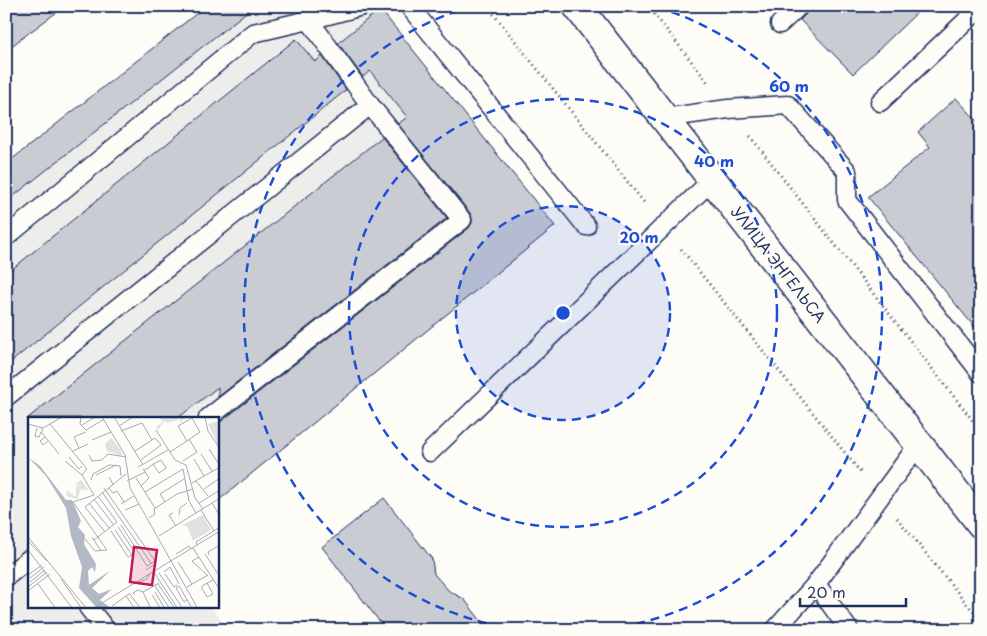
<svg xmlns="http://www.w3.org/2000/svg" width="987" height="636" viewBox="0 0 987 636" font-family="'Playpen Sans',sans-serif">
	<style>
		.built { fill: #edeeec }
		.building { fill: #c9ccd3; stroke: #1b2f5e }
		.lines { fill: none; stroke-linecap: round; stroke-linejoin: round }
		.lane-casing { stroke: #1b2f5e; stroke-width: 21 }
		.secondary-casing { stroke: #1b2f5e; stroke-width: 31 }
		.path { stroke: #1b2f5e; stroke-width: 3; stroke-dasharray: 1 4; stroke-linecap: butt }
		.lane { stroke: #fdfcf7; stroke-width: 18 }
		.secondary { stroke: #fdfcf7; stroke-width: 28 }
		.ring { fill: none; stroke: #1d4ed8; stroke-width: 2.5; stroke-dasharray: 9 6 }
		.labels { text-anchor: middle; stroke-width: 4.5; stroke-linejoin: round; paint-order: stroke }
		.street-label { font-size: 15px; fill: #1b2f5e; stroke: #fdfcf7 }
		.inset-road { fill: none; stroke: #a3aaba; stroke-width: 1 }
		.view { fill: #c2185b; fill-opacity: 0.15; stroke: #c2185b; stroke-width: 2.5 }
		.inset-edge { fill: none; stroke: #1b2f5e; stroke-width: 2.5 }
		.centre { fill: #1d4ed8; stroke: #fdfcf7; stroke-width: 2.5 }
		.ring-label { font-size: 15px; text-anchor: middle; font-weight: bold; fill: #1d4ed8; stroke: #fdfcf7; stroke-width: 4.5; stroke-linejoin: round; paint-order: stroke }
	</style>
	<rect width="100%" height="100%" fill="#fdfcf7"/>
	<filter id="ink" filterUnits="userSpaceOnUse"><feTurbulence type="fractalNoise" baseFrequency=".02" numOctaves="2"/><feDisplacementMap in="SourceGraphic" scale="10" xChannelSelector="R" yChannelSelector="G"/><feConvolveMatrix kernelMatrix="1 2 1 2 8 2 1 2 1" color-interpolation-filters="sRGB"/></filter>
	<g filter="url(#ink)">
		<!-- built -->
		<path class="built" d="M206,6H380V9L555,226L218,501V418H29V607H211L229,630H6V164Z"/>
		<!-- building -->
		<path class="building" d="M6,6H65L6,50Z
			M206,6H254L6,202V164Z
			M809,6H924L853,74L800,20L807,13Z
			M380,9L555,226L218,501V424L469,228L472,223V218L470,213L398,124L407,117L370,71L363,77L338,43Z
			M296,39L315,62L322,56L346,90L6,366V274Z
			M956,98L981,125V335L868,197L930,147L918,132Z
			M382,137L447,218L218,397V387L178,418H28Z
			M384,498L432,559L434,574L449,591L464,599L488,630H386L322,547Z"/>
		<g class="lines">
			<!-- lane casing -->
			<g class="lane-casing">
				<path id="lane" d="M409,6L586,226
					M780,24L799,6
					M880,102L981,7
					M664,118L728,109L788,105L847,171V200L981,373
					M6,237L253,33L309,20
					M6,397L370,105
					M208,418L462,220L370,105L309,20L362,6
					M430,452L712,180
					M6,577L29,559
					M816,584L849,630
					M88,607L106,630
					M775,630L816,584L918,445"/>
			</g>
			<!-- secondary casing -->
			<g class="secondary-casing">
				<path id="secondary" d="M577,6L981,524"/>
			</g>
			<!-- path -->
			<path class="path" d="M487,6L646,205
				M648,6L709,84
				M750,136L981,431
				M681,249L862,474
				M897,518L981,621"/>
			<!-- lane -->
			<use href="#lane" class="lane"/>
			<!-- secondary -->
			<use href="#secondary" class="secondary"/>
		</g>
	</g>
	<!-- distance rings -->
	<circle cx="563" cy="313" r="107" fill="#1d4ed8" fill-opacity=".12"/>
	<g class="ring">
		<circle cx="563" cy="313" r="107"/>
		<circle cx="563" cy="313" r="214"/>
		<path d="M516 629A320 320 0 0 1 469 7M657 7A320 320 0 0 1 610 629"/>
	</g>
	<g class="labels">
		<!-- street labels -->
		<g class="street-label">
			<text transform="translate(778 265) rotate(52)" y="5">УЛИЦА ЭНГЕЛЬСА</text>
		</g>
	</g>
	<!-- overview -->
	<g transform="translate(28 417)">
		<rect width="191" height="191" fill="#fdfcf7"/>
		<path d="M53,63L61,74L53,72L49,82L39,79L38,73L48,80V69L52,68L47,67ZM175,98L183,113L165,124L159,109L154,108Z" fill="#e0e1e3"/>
		<path d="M131,0H157V1L151,7L153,2L139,6L137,3L130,13L128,10L135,5ZM83,21L92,32L94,37V39L79,34L77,27Z" fill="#e0e1e3"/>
		<path d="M191,4V30L180,7Z" fill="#e0e1e3"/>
		<path d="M0,40L12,49L38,83H44L53,104L50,110L57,118L56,127L68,147L67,155L64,150L60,154L61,168L83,153L64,171L71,177L84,172L72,183L83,191H69L51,171L54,150L43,119L38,91L18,59Z" fill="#b3b8c5"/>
		<path class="inset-road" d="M53,0L52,7L58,13L75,3M74,0L97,38L102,71L170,192M86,0L115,48M177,0L180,14L192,32M0,7L15,11L34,0M22,7L59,52L54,58M54,8L67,0M91,9L105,0M9,11L7,19L11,20L13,15M14,11V16L31,37M128,13L147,43L158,48L167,81L175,92M93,14L114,6L124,23M17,20L12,24L15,28L20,24M64,23L83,15M51,31L46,20L58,15M181,32L192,49M45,34L60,27M107,34L127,21L133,28L113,43M142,35L159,24L172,15L164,1L150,9L159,24M173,37L184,54M61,38L64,44L74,43L80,37L98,40M41,40L51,52L54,49M166,42L176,59M37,44L54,58L66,78M155,44L169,35L161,22M110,50L140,33M116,53L120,51L125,47L133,43L138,51L131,56L125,47M68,58L88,48M81,60L85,67L81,71L85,76L89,74L96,85M108,61L127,91M63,63L65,57L81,48L92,49L93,59M99,64L117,55M168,64L180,79M164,66L192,50M113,69L121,61L115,52M76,71L127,144M176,72L192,61M74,75L123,146M117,75L155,52L161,84L168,96M66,82L85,107M137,85L132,77L156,62M61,86L81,111M171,86L192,73M184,86L192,99M93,87L106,79M97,93L111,87M173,93L186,114M145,96L141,98L148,109M151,98L152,91L159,86M121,101L127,97L126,92L149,77L165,72M93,108L119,149L127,144V147L118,153M90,110L106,134M87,113L104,138M83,114L100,140L104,138M77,115L57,90L98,57M131,119L192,81M0,120L59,192M64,120L73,134M57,122L67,134L79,133L45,85L66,78M66,123L89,105L70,79M0,124L19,144M169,128L168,125L192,110M165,131L192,173M0,133L45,192M148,137L161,129L163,132M177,137L192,160M181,138L180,135L192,128M171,140L164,144L179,158M150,145L164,167M136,155L142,150L151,167M131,156L155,192M127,157L150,192M137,157L146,170L149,168M0,158L14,148M2,161L16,150M33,162L54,192M2,165L17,153M10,167L28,192M106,167L119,162L122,156M130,167L147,192M127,169L142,192M0,170L19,155M159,170L180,158M174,173V169L185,163M175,173L179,180L185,177L179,166M0,174L22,157M115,175L131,166M127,175L137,192M101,176L113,192M107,178L105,176L110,173L115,175L122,190M124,178L133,192M98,179L107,192M159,183L156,185L148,171L151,169L153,172L159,183L160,184L164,192M84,189L101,177M64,192L192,114"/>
		<path class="view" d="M106,130L129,133L124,168L102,165Z"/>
		<rect width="191" height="191" class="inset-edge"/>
	</g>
	<circle cx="563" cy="313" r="8" class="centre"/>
	<g class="ring-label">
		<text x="789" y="92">60 m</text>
		<text x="714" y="167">40 m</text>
		<text x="639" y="243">20 m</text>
	</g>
	<!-- margin -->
	<rect width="987" height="636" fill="none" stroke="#fdfcf7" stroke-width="25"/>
	<rect x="12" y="12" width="962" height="611" fill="none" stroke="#1b2f5e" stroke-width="2" filter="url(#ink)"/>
	<!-- scale -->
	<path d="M800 598v8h106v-8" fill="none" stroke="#1b2f5e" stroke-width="2.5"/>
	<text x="807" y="598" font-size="15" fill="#1b2f5e" stroke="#fdfcf7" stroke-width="4" paint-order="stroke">20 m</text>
</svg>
